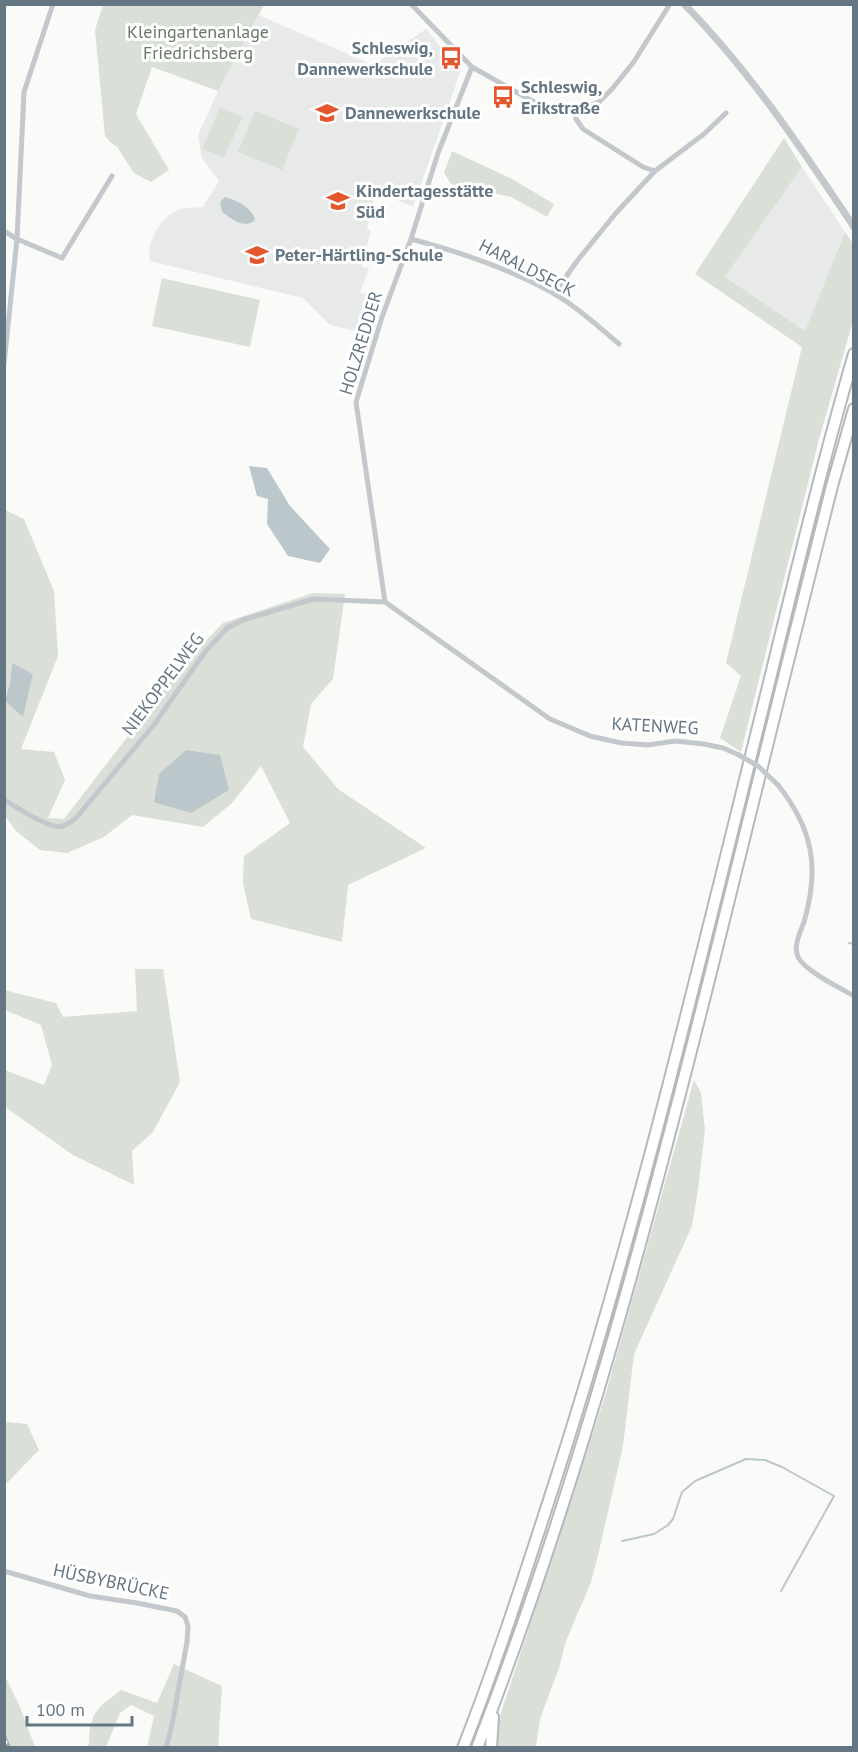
<svg xmlns="http://www.w3.org/2000/svg" width="858" height="1752" viewBox="0 0 858 1752" font-family="'PT Sans',sans-serif">
	<style>
		.built { fill: #e8e9e9 }
		.green { fill: #dadfd7; fill-rule: evenodd }
		.water { fill: #bbc7cb }
		.lines { fill: none; stroke-linecap: round; stroke-linejoin: round }
		.stream { stroke: #bbc7cb; stroke-width: 2 }
		.motorway-casing { stroke: #b4b9bd; stroke-width: 14 }
		.minor { stroke: #c3c8cc; stroke-width: 5 }
		.tertiary { stroke: #c3c8cc; stroke-width: 7 }
		.motorway { stroke: #fff; stroke-width: 10 }
		.rail-casing { stroke: #a2aab0; stroke-width: 4.5 }
		.rail { stroke: #fff; stroke-width: 2; stroke-dasharray: 7; stroke-linecap: butt }
		.minor-bridge { stroke: #c3c8cc; stroke-width: 5 }
		.labels { text-anchor: middle; stroke-width: 6; stroke-linejoin: round; paint-order: stroke }
		.park-label { font-size: 18px; fill: #687a64; stroke: #fff }
		.poi-label { font-size: 18px; font-weight: bold; fill: #657683; stroke: #fff; text-anchor: start }
		.street-label { font-size: 18px; fill: #657683; stroke: #fff }
	</style>
	<rect width="100%" height="100%" fill="#fafaf8"/>
	<!-- built -->
	<path class="built" d="M259,15L373,65L426,29L448,56L461,70L413,207L376,191L367,229L371,231L361,266L369,269L360,292L384,299L372,335L330,325L303,298L150,261L149,248L154,235L161,223L170,214L180,209L203,207L219,181L202,158L198,135L218,91Z
		M802,167L845,232L805,331L725,277Z"/>
	<!-- green -->
	<path class="green" d="M103,5H264L218,91L152,67L136,114L169,170L151,182L134,173L117,147L110,142L105,136L95,30Z
		M220,107L242,117L224,158L202,149Z
		M255,111L299,129L282,170L238,152Z
		M784,138L802,167L725,277L805,331L845,232L853,244V321L819,439L741,752L720,738L741,676L726,663L802,347L695,274Z
		M452,151L512,179L554,204L547,217L511,197L451,184L444,173Z
		M162,278L260,300L250,347L152,326Z
		M5,510L24,519L54,591L58,656L21,749L54,752L65,780L48,818L64,819L182,666L223,623L313,593L345,594L333,679L311,704L303,747L338,789L426,848L348,885L342,942L251,919L243,883L244,856L290,823L261,766L232,803L203,827L132,815L104,837L67,853L40,850L16,831L5,816ZM12,664L33,674L23,716L5,701L10,683Z
		M135,969H163L180,1082L153,1132L132,1151L134,1185L73,1155L5,1107V1070L44,1085L52,1065L41,1025L5,1010L4,990L56,1003L63,1017L137,1011Z
		M694,1080L701,1093L705,1130L698,1190L692,1226L634,1354L623,1446L599,1551L591,1582L566,1641L559,1668L540,1719L536,1747L496,1748V1738L500,1716L605,1396Z
		M7,1422L27,1424L39,1450L5,1485L4,1428Z
		M174,1664L222,1686L218,1747H147L154,1716L131,1705L120,1713L106,1747L87,1748C91,1741 88,1735 90,1728C95,1706 105,1703 121,1690L157,1703Z
		M5,1676L20,1707L35,1747H5Z"/>
	<!-- water -->
	<path class="water" d="M225,197C238,201 249,206 255,218L254,221C241,229 232,218 222,212L220,202Z
		M249,466L267,468L290,506L330,549L320,563L288,556L267,524L268,499L257,496Z
		M12,663L33,674L23,717L5,701L10,683Z
		M186,750L220,755L229,790L191,813L154,802L159,774Z"/>
	<g class="lines">
		<!-- stream -->
		<path class="stream" d="M849,943L854,944
			M622,1541L654,1534L668,1525L673,1519L682,1492L695,1481L746,1459L765,1460L782,1467L834,1496L781,1591"/>
		<!-- motorway casing -->
		<g class="motorway-casing">
			<path id="motorway" d="M463,1748C495,1667 522,1583 549,1500C634,1239 697,973 763,707C792,589 820,471 854,354
				M477,1748C579,1485 651,1213 719,940C756,789 794,637 832,486L854,409
				M491,1748L493,1717"/>
		</g>
		<!-- minor -->
		<path class="minor" d="M411,4L472,67L534,102L561,110L575,111L599,102L612,89L633,63L670,4
			M575,111L576,119L583,129L643,167L655,171
			M4,231L17,239L62,258L112,176
			M411,239C460,252 508,268 553,293C577,307 598,326 619,344
			M554,294L577,261L616,213L655,171L704,134L726,113
			M4,364L17,239L24,92L53,4
			M385,602L356,402L382,317L411,239L438,153L472,67
			M778,785C813,829 820,868 804,922C800,933 793,946 798,957C804,970 840,988 854,996
			M4,800C18,807 49,830 63,826C69,824 72,821 76,818L153,726L205,652L227,628L243,620L313,599L385,602L550,719L590,736L621,743L648,745L675,741L704,744L723,748L739,755
			M4,1571L90,1596L137,1603L177,1611L185,1617L188,1626L187,1642L172,1725L166,1748"/>
		<!-- tertiary -->
		<path class="tertiary" d="M684,4C750,71 802,149 854,227"/>
		<!-- motorway -->
		<use href="#motorway" class="motorway"/>
		<!-- rail casing -->
		<g class="rail-casing">
			<path id="rail" d="M4,1737L9,1748"/>
		</g>
		<!-- rail -->
		<use href="#rail" class="rail"/>
		<!-- minor-bridge -->
		<path class="minor-bridge" d="M739,755L758,766L778,785"/>
	</g>
	<!-- icons -->
	<defs>
		<g id="bus-bare" transform="scale(1.8)"><path d="M-5-6H5V4H4V6H2V4H-2V6H-4V4H-5ZM-3.5-4V0h7V-4ZM-3.5 1.2v1.5H-2V1.2ZM2 1.2v1.5H3.5V1.2Z" fill="#e4572e" stroke="#fff" stroke-width="2.5" paint-order="stroke"/></g>
		<g id="school-bare" transform="scale(1.8)"><path d="M0-5L7-2L0 1L-7-2ZM-4 1L0 2.5L4 1V4Q0 6-4 4Z" fill="#e4572e" stroke="#fff" stroke-width="2.5" paint-order="stroke"/></g>
	</defs>
	<g fill-rule="evenodd">
		<use href="#bus-bare" x="451" y="58"/>
		<use href="#bus-bare" x="503" y="97"/>
		<use href="#school-bare" x="327" y="113"/>
		<use href="#school-bare" x="338" y="201"/>
		<use href="#school-bare" x="257" y="255"/>
	</g>
	<g class="labels">
		<!-- park labels -->
		<g class="park-label">
			<text x="198" y="38">Kleingartenanlage<tspan x="198" dy="21">Friedrichsberg</tspan></text>
		</g>
		<!-- poi labels -->
		<g class="poi-label">
			<text x="433" y="54" text-anchor="end">Schleswig,<tspan x="433" dy="21">Dannewerkschule</tspan></text>
			<text x="521" y="93">Schleswig,<tspan x="521" dy="21">Erikstraße</tspan></text>
			<text x="345" y="119">Dannewerkschule</text>
			<text x="356" y="197">Kindertagesstätte<tspan x="356" dy="21">Süd</tspan></text>
			<text x="275" y="261">Peter-Härtling-Schule</text>
		</g>
		<!-- street labels -->
		<g class="street-label">
			<text transform="translate(527 268) rotate(27)" y="6">HARALDSECK</text>
			<text transform="translate(361 343) rotate(-73)" y="6">HOLZREDDER</text>
			<text transform="translate(163 684) rotate(-53)" y="6">NIEKOPPELWEG</text>
			<text transform="translate(655 726) rotate(3)" y="6">KATENWEG</text>
			<text transform="translate(111 1582) rotate(12)" y="6">HÜSBYBRÜCKE</text>
		</g>
	</g>
	<!-- border -->
	<rect width="858" height="1752" fill="none" stroke="#657683" stroke-width="12"/>
	<!-- scale -->
	<path d="M27 1716v9h105v-9" fill="none" stroke="#657683" stroke-width="3"/>
	<text x="36" y="1716" font-size="18" fill="#657683" stroke="#ffffff" stroke-width="4.5" paint-order="stroke">100 m</text>
</svg>
